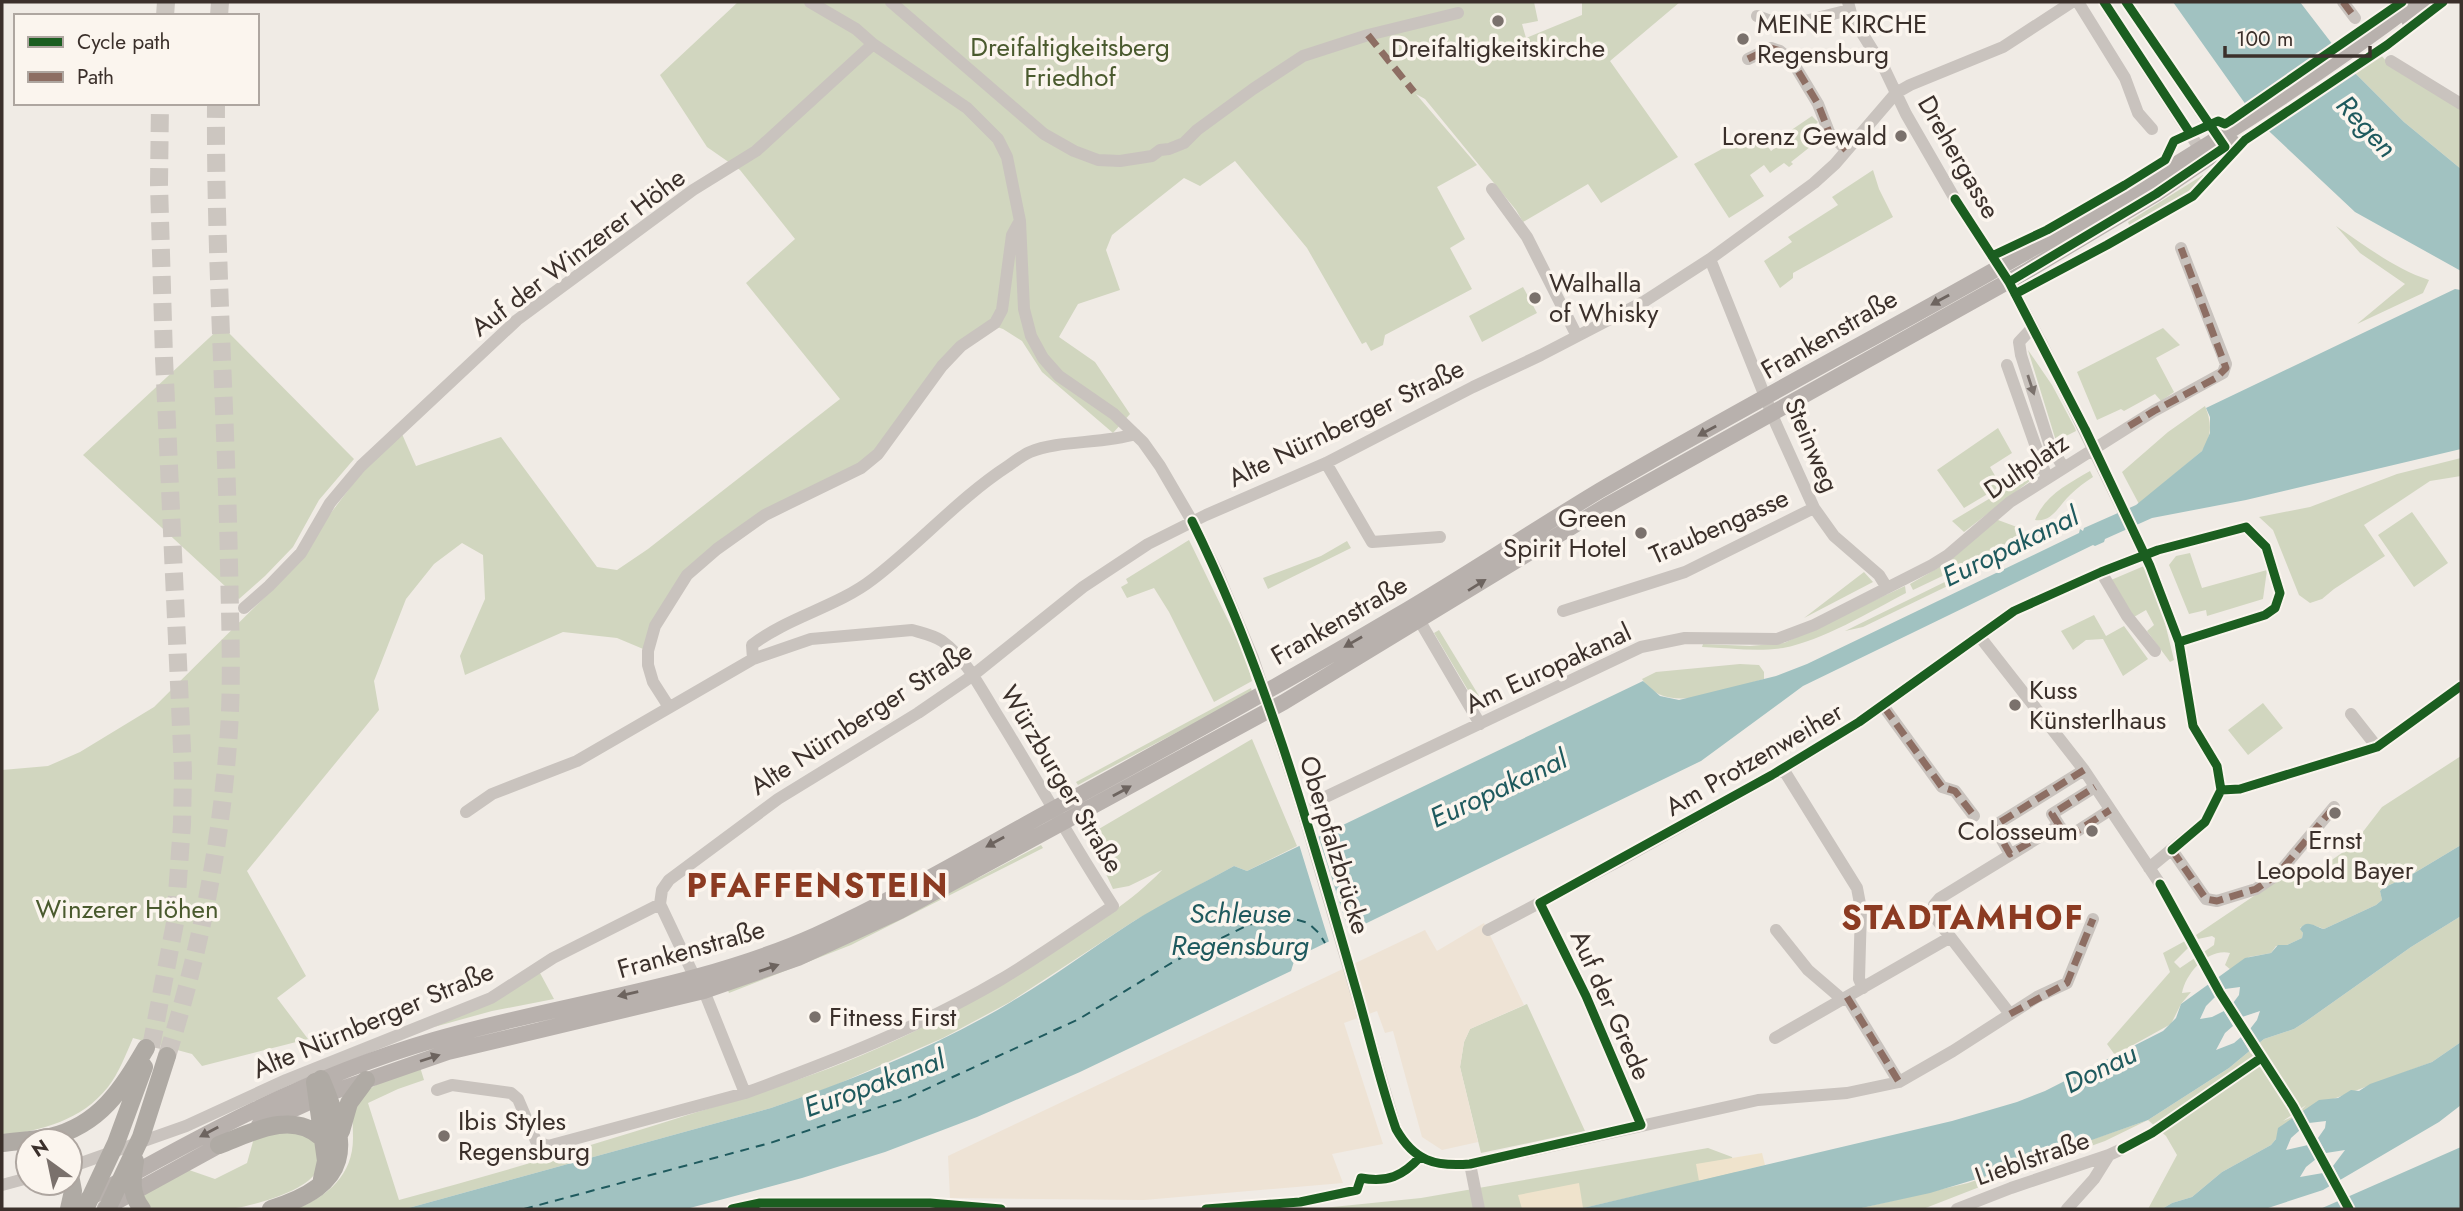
<svg xmlns="http://www.w3.org/2000/svg" width="2463" height="1211" viewBox="0 0 2463 1211" font-family="Jost,sans-serif">
	<style>
		.green { fill: #d1d6bf }
		.sand { fill: #efe3cc }
		.plaza { fill: #eee3d5 }
		.water { fill: #a1c2c1 }
		.pier { fill: #f0ebe5 }
		.lines { fill: none; stroke-linecap: round; stroke-linejoin: round }
		.ferry { stroke: #1f5a5e; stroke-width: 2; stroke-dasharray: 9 7; stroke-linecap: butt }
		.highway-tunnel { stroke: #ccc6c0; stroke-width: 18; stroke-dasharray: 18 9; stroke-linecap: butt }
		.minor { stroke: #c9c3be; stroke-width: 12 }
		.major { stroke: #b8b1ad; stroke-width: 16 }
		.highway { stroke: #afaaa4; stroke-width: 18 }
		.quiet { stroke: #8d6e63; stroke-width: 7; stroke-dasharray: 14 7; stroke-linecap: butt }
		.cycleway-casing { stroke: #fbf5ee; stroke-width: 13 }
		.cycleway { stroke: #1b5e20; stroke-width: 9 }
		.oneway { fill: #6d645f }
		.oneway2 { fill: #7b726d }
		.poi-dot { fill: #7a716c; stroke: #fbf5ee; stroke-width: 2.5 }
		.labels { text-anchor: middle; stroke-width: 7; stroke-linejoin: round; paint-order: stroke }
		.poi-label { font-size: 26px; fill: #3b302b; stroke: #fbf5ee; text-anchor: start }
		.park-label { font-size: 26px; fill: #4a5a2e; stroke: #fbf5ee }
		.street-label { font-size: 26px; fill: #3b302b; stroke: #fbf5ee }
		.water-label { font-size: 28px; font-style: italic; fill: #1f5a5e; stroke: #fbf5ee }
		.district-label { font-size: 33px; font-weight: bold; letter-spacing: 2px; fill: #8c3b22; stroke: #fbf5ee }
	</style>
	<rect width="100%" height="100%" fill="#f0ebe5"/>
	<!-- green -->
	<path class="green" d="M738,2H1534L1538,21L1522,24L1526,38L1582,15V2H1680L1610,61L1678,157L1601,203L1588,184L1523,222L1516,210L1425,99L1416,94L1477,165L1437,187L1465,239L1450,248L1472,289L1385,335L1383,345L1371,351L1366,342L1362,344L1307,248L1235,161L1200,186L1184,178L1112,235L1106,250L1120,290L1078,304L1059,337L1095,362L1130,414L1113,433L1042,372L1022,341L1003,329L991,325L961,346L878,454L765,515L687,575L648,651L617,638L563,632L465,675L460,656L485,599L483,555L462,543L434,564L406,599L374,681L379,710L247,871L306,976L277,998L308,1039L202,1066L192,1054L133,1038C126,1054 119,1073 108,1087C81,1121 42,1130 2,1136V770L48,766L80,752L154,707L273,589L365,468L402,434L416,466L501,437L597,567L617,570L648,549L840,399L746,283L795,239L740,170L707,147L660,75Z
		M2379,53L2389,64L2461,109V169L2404,122L2353,71Z
		M1812,116L1818,122L1807,133L1815,143L1791,162L1793,164L1789,167L1784,163L1770,173L1764,165L1750,175L1764,196L1729,218L1694,164L1746,136H1760L1771,151L1787,139L1784,135Z
		M1873,170L1879,189L1893,217L1793,273V278L1780,288L1764,261L1792,242L1788,237L1838,205L1832,197Z
		M2203,175L2206,176L2190,192L2130,227L2128,222Z
		M2336,226C2366,246 2395,269 2429,280L2423,293L2357,324L2405,284L2360,253Z
		M1523,287L1537,313L1482,342L1469,316Z
		M222,326L354,459L319,500L293,547L265,576L239,599L83,455Z
		M2163,328L2180,345L2156,358L2174,392L2161,401L2155,394L2124,411L2121,409L2097,420L2077,372Z
		M2028,350L2052,385L2075,428L2076,431L2056,441Z
		M2205,406C2212,423 2212,436 2202,451L2139,504L2122,472L2168,432Z
		M1998,428L2012,453L1990,467L2001,486L1964,508L1937,470Z
		M2461,458V476L2430,481L2364,525L2385,556L2334,589L2322,599L2310,603L2299,595L2273,530L2259,517L2310,507L2397,474Z
		M2039,469L2040,473L1964,532L1952,521Z
		M2090,471L2093,477C2085,482 2077,488 2070,495C2059,505 2052,523 2035,520C2045,495 2068,484 2090,471Z
		M2412,512L2448,563L2414,587L2378,535Z
		M1998,520L2025,530L2018,540L1913,590L1910,584L1950,561L1993,521Z
		M2033,531H2037L2043,535L2028,547L1863,627L1845,631L2020,545Z
		M1189,540L1245,655L1252,681L1214,702L1169,612L1154,588L1127,598L1121,587L1128,583L1126,579Z
		M1347,541L1351,548L1268,589L1263,578L1321,556Z
		M2190,553L2202,588L2267,570L2263,599L2207,616L2206,610L2189,614L2169,565L2176,556Z
		M2144,566L2163,615L2174,660L2170,662L2147,631L2154,625L2146,610L2134,617L2111,580Z
		M1864,572L1873,582L1804,618Z
		M1905,586L1906,593C1871,611 1822,641 1783,648C1757,652 1729,648 1702,647L1703,644L1750,646L1784,643Z
		M2094,615L2106,636L2124,626L2148,659L2123,676L2103,639L2086,640L2073,650L2061,631Z
		M1439,630L1487,709L1475,702L1434,633Z
		M1740,664L1759,665L1764,672V679C1729,688 1666,718 1642,679L1656,672Z
		M1251,688L1252,692C1195,724 1136,753 1078,785L1076,782Z
		M2263,703L2283,728L2248,755L2228,730Z
		M1252,739L1297,846L1247,871L1234,866L1134,921L1010,1002L943,1038L831,1087L771,1108L405,1209H296C328,1196 353,1175 353,1138C353,1126 351,1112 358,1101C370,1082 401,1075 420,1067L424,1080L398,1089L368,1103L399,1200C492,1175 583,1148 675,1119C749,1096 824,1074 894,1041C951,1015 1004,983 1056,949C1092,925 1132,902 1162,870L1129,886L1113,889L1089,837L1092,833Z
		M2461,756V845L2411,875L2383,888L2380,891L2382,900L2376,905L2324,929C2315,926 2307,921 2300,928L2303,933L2302,938L2287,945L2276,946L2271,953L2249,957L2231,970L2225,965L2230,953C2208,948 2186,973 2182,993L2191,992L2181,1004L2171,1024L2115,1055L2107,1044L2170,972L2163,953L2185,941L2189,947L2174,962L2180,968L2214,945L2215,938L2212,936L2198,939L2196,935L2300,865L2310,875L2352,846L2382,807Z
		M1041,845L1043,848L851,945L729,993L727,988L980,877Z
		M2461,916V1042L2432,1062L2328,1101L2276,1139L2271,1145L2222,1172L2192,1197L2172,1203L2162,1209H2148L2177,1155L2166,1136L2148,1120L2105,1141L2018,1172L1923,1209H1857L1968,1183L2148,1120L2229,1068L2264,1039L2294,1029L2305,1022L2411,947Z
		M540,973L554,999L492,1011L434,1027Z
		M1527,1004L1585,1131L1481,1153L1460,1067L1464,1042L1470,1029Z
		M296,1128L317,1143C317,1151 320,1163 317,1170C309,1191 249,1207 229,1209C204,1211 177,1209 152,1209L140,1195L189,1170L215,1179L247,1163L254,1138Z
		M1708,1148L1732,1157L1736,1173L1579,1209H1313L1421,1198Z"/>
	<!-- sand -->
	<path class="sand" d="M1762,1153L1765,1165L1699,1181L1696,1164Z
		M1579,1183L1583,1208L1522,1209L1518,1195Z"/>
	<!-- plaza -->
	<path class="plaza" d="M1484,923L1524,1005L1470,1029L1464,1042L1460,1067L1478,1142L1442,1150L1422,1137L1393,1031L1385,1033L1377,1011L1344,1023L1383,1144L1332,1154L1343,1183L1144,1200L950,1198L948,1156L1425,930L1437,951Z"/>
	<!-- water -->
	<path class="water" d="M2173,2H2300L2353,71L2404,122L2461,169V271L2355,212L2256,119Z
		M2455,289L2461,290V449L2246,500L2152,518L2105,539L2104,542L2095,546L2093,545L1803,686L1701,761L1305,953L1295,958L1291,971L1080,1072L977,1117L885,1152L802,1178L686,1209H405L771,1108C854,1079 936,1047 1011,1002C1052,978 1091,949 1131,923C1164,902 1200,885 1234,866L1247,871L1643,681L1660,696L1679,700L1776,676L1807,664L2079,533L2080,529L2083,531L2084,528L2136,505L2202,451L2210,433V417L2206,408Z
		M2461,845V916L2411,947L2305,1022L2294,1029L2264,1039L2229,1068L2148,1120L2010,1169L1930,1193L1857,1209H1579L1952,1121L2017,1102L2045,1091L2163,1031L2176,1018L2181,1004L2245,958L2271,953L2278,945H2287L2302,938L2303,933L2300,929C2307,918 2315,927 2324,929L2376,905L2382,900L2380,891L2383,888L2411,875Z
		M2461,1042V1105L2439,1122L2323,1190L2265,1209H2162L2172,1203L2192,1197L2222,1172L2271,1145L2276,1139L2278,1128L2319,1100L2338,1098L2351,1090L2359,1091L2370,1084L2432,1062Z
		M2461,1147V1209H2320Z"/>
	<!-- pier -->
	<path class="pier" d="M2339,47L2355,67L2262,129L2254,121L2246,110Z
		M1317,832L1350,935L1330,945L1298,841Z
		M2216,976L2225,989L2240,987L2239,995L2233,1003L2242,1017L2260,1011L2257,1020L2250,1029L2261,1046L2251,1054L2241,1037L2234,1043L2216,1050L2225,1033L2233,1026L2224,1011L2212,1017L2200,1019L2206,1006L2216,996L2208,982L2194,991Z
		M2306,1105L2301,1110L2309,1123L2326,1121L2325,1128L2318,1138L2326,1153L2345,1150L2333,1166L2342,1183L2332,1189L2323,1173L2300,1177L2306,1167L2316,1159L2308,1145L2286,1150L2291,1138L2300,1130L2292,1117L2283,1121Z"/>
	<g class="lines">
		<!-- ferry -->
		<path class="ferry" d="M524,1209L770,1143L907,1098L1079,1019L1173,962L1248,925L1288,917L1308,923L1319,933L1325,943"/>
		<!-- highway-tunnel -->
		<path class="highway-tunnel" d="M165,16L166,2
			M219,16L220,2
			M151,1047L175,923L182,824L183,771L164,358L159,184L160,103
			M167,1056C199,955 220,850 228,744C233,685 230,624 229,564C226,411 215,257 216,103"/>
		<!-- minor -->
		<path class="minor" d="M810,2L856,29L873,44L967,108L998,139L1007,157L1020,221L1024,309L1031,336L1043,358L1059,376L1114,414L1143,442L1160,466L1192,521L1218,574L1253,658L1300,801L1396,1129C1414,1161 1435,1167 1470,1164L1758,1100L1847,1093L1899,1082L1953,1051L2037,997L2067,983L2093,919
			M891,2L1044,134L1074,151L1098,160L1120,161L1152,156L1160,150L1169,149L1184,143L1197,130L1253,89L1303,56L1368,35L1458,13
			M1848,2L1852,17L1885,70L1906,114L1955,199L2009,282L2042,344L2150,566L2179,642L2193,726L2217,766L2221,790L2205,822L2149,868
			M2078,2L2125,78L2138,113L2152,129
			M2104,2L2205,157
			M2126,2L2222,144
			M2343,2L2355,18
			M1757,16L1779,24H1793L1849,10
			M1748,59L1771,48L1780,51L1792,61L1818,104L1829,132L1846,150
			M2391,61L2461,104
			M1492,189L1527,237L1577,336
			M1710,259L1776,424L1814,508L1834,536L1879,575L1887,588
			M2033,327L2019,342L2021,355L2050,446L2064,468
			M2007,365L2047,478
			M1326,463L1372,542L1440,537
			M2101,572L2127,616L2155,651
			M244,608L269,586L301,553L330,503L361,466L517,320L693,190L756,151L873,44
			M1563,611L1685,572L1814,508
			M1415,613L1480,724
			M1980,637L2084,770L2160,884
			M753,659L752,645C788,617 837,607 873,579C920,543 959,498 1008,466C1015,461 1023,455 1030,452C1058,440 1103,444 1135,434
			M669,707L653,682L648,665V651L655,626L687,575L717,549L765,515L861,468L878,454L942,366L961,346L995,323L1002,310L1012,235L1018,224
			M1884,707L1942,787L1955,791L1974,816
			M2351,714L2377,747
			M1783,769L1857,888L1861,909L1859,979L1863,988
			M2221,790L2240,789L2377,747L2461,686
			M1315,802L1641,647L1685,638L1777,639L1814,625L1932,565L1948,555L2010,502L2154,411L2223,373L2226,364L2181,248
			M466,812L492,794L577,761L753,659L811,639L912,630C922,633 933,635 942,641C967,659 983,693 999,718C1038,781 1073,845 1113,906C1075,931 1039,957 1000,980C920,1027 833,1061 745,1093
			M2059,825L2052,814L2095,787
			M2172,850L2206,899L2217,901L2256,889L2278,874L2334,807
			M2010,854L1994,826L2084,770
			M1540,903L1586,996L1641,1125
			M660,904L695,978
			M1488,930L1617,862L1783,769L1859,722L2014,611L2101,572L2158,550L2246,527L2266,547L2280,593L2275,608L2265,615L2179,642
			M1776,930L1808,970L1843,1000
			M1847,997L1899,1082
			M2010,1014L1934,916V905L1940,898L2059,825L2068,837L2110,810
			M1775,1038L1949,938
			M437,1090L452,1085L511,1093L518,1099L536,1141L548,1146L745,1093L704,991
			M1470,1164L1479,1209
			M70,1167L186,1126L286,1080L491,998L553,958L660,904L662,890L669,880L778,799L918,713L972,676L1083,587L1148,544L1206,515L1326,463L1473,387L1541,355L1645,301L1710,259L1814,183L1835,164L1896,93L1910,85L2003,47L2072,2
			M2,1185L28,1178
			M1957,1209L2011,1188L2109,1155L2122,1149
			M2067,1209L2094,1179L2109,1155"/>
		<!-- major -->
		<path class="major" d="M2409,20L2433,2
			M259,1125L327,1094L448,1052L704,991L798,958L900,911L1284,702L1606,506L2025,272L2156,194L2232,142
			M86,1200C201,1135 307,1077 434,1040C561,1003 695,989 816,935C893,900 965,858 1039,817C1159,752 1279,686 1397,616C1465,576 1531,532 1599,491C1873,331 2163,194 2416,2
			M105,1208L229,1140"/>
		<!-- highway -->
		<path class="highway" d="M315,1082L326,1161L322,1179
			M341,1131L349,1103L366,1080
			M2,1143C18,1141 35,1140 50,1137C100,1125 122,1089 146,1048
			M219,1145C251,1133 291,1110 321,1137
			M135,1161C132,1179 130,1194 142,1209
			M69,1209L73,1191L70,1175
			M85,1209L116,1143L144,1067
			M107,1209L141,1137L167,1056
			M271,1209C352,1184 350,1147 321,1079"/>
		<!-- quiet -->
		<path class="quiet" d="M2343,2L2355,18
			M1368,35L1414,92
			M1748,59L1771,48L1780,51L1792,61L1818,104L1829,132L1846,150
			M2129,426L2154,411L2216,378L2226,368L2181,248
			M1884,707L1942,787L1955,791L1974,816
			M2084,770L1994,826L2010,854L2059,825L2068,837L2110,810
			M2059,825L2052,814L2095,787
			M2172,850L2206,899L2217,901L2256,889L2278,874L2334,807
			M1847,997L1899,1082
			M2010,1014L2067,983L2093,919"/>
		<!-- cycleway casing -->
		<g class="cycleway-casing">
			<path id="cycleway" d="M2104,2L2190,133
				M1955,199L2009,282L2085,429L2150,566L2179,642L2193,726L2217,766L2221,790L2205,822L2172,850
				M1992,256L2047,230L2125,185L2165,160L2174,141L2218,121L2225,124L2230,121L2402,2
				M2009,282L2156,194L2225,147L2126,2
				M2015,294L2107,245L2193,196L2245,140L2387,45L2443,2
				M1192,521C1265,669 1310,829 1355,986C1369,1034 1380,1083 1396,1129C1414,1161 1435,1167 1470,1164L1641,1125L1586,996L1540,903L1772,775L1859,722L2014,611L2101,572L2158,550L2246,527L2266,547L2280,593L2275,608L2265,615L2179,642
				M2221,790L2240,789L2377,747L2461,686
				M2160,884L2220,993L2293,1106L2349,1209
				M2122,1149L2152,1133L2261,1058
				M732,1209L760,1203H930L1001,1209
				M1206,1209L1300,1202L1357,1190L1361,1178C1387,1183 1403,1176 1420,1157"/>
		</g>
		<!-- cycleway -->
		<use href="#cycleway" class="cycleway"/>
	</g>
	<!-- one-way arrows -->
	<defs><path id="oneway-solid" d="M-6-.8H1V-3.2L6.5 0L1 3.2V.8H-6Z" transform="scale(1.75)"/></defs>
	<g class="oneway">
		<use href="#oneway-solid" transform="translate(1940 300) rotate(151)"/>
		<use href="#oneway-solid" transform="translate(1707 431) rotate(151)"/>
		<use href="#oneway-solid" transform="translate(1477 585) rotate(-32)"/>
		<use href="#oneway-solid" transform="translate(1353 642) rotate(150)"/>
		<use href="#oneway-solid" transform="translate(1122 791) rotate(-29)"/>
		<use href="#oneway-solid" transform="translate(995 842) rotate(151)"/>
		<use href="#oneway-solid" transform="translate(769 968) rotate(-19)"/>
		<use href="#oneway-solid" transform="translate(628 994) rotate(167)"/>
		<use href="#oneway-solid" transform="translate(430 1058) rotate(-18)"/>
		<use href="#oneway-solid" transform="translate(209 1132) rotate(152)"/>
	</g>
	<use class="oneway2" href="#oneway-solid" transform="translate(2031 385) rotate(72)"/>
	<!-- markers -->
	<g class="poi-dot">
		<circle cx="1498" cy="21" r="7"/>
		<circle cx="1743" cy="39" r="7"/>
		<circle cx="1901" cy="136" r="7"/>
		<circle cx="1535" cy="298" r="7"/>
		<circle cx="1641" cy="533" r="7"/>
		<circle cx="2015" cy="705" r="7"/>
		<circle cx="2335" cy="813" r="7"/>
		<circle cx="2092" cy="831" r="7"/>
		<circle cx="815" cy="1017" r="7"/>
		<circle cx="444" cy="1136" r="7"/>
	</g>
	<g class="labels">
		<!-- poi labels -->
		<g class="poi-label">
			<text x="1757" y="33">MEINE KIRCHE<tspan x="1757" dy="30">Regensburg</tspan></text>
			<text x="1498" y="57" text-anchor="middle">Dreifaltigkeitskirche</text>
			<text x="1887" y="145" text-anchor="end">Lorenz Gewald</text>
			<text x="1549" y="292">Walhalla<tspan x="1549" dy="30">of Whisky</tspan></text>
			<text x="1627" y="527" text-anchor="end">Green<tspan x="1627" dy="30">Spirit Hotel</tspan></text>
			<text x="2029" y="699">Kuss<tspan x="2029" dy="30">Künsterlhaus</tspan></text>
			<text x="2078" y="840" text-anchor="end">Colosseum</text>
			<text x="2335" y="849" text-anchor="middle">Ernst<tspan x="2335" dy="30">Leopold Bayer</tspan></text>
			<text x="829" y="1026">Fitness First</text>
			<text x="458" y="1130">Ibis Styles<tspan x="458" dy="30">Regensburg</tspan></text>
		</g>
		<!-- park labels -->
		<g class="park-label">
			<text x="1070" y="56">Dreifaltigkeitsberg<tspan x="1070" dy="30">Friedhof</tspan></text>
			<text x="127" y="918">Winzerer Höhen</text>
		</g>
		<!-- street labels -->
		<g class="street-label">
			<text transform="translate(1959 157) rotate(60)" y="9">Drehergasse</text>
			<text transform="translate(578 252) rotate(-37)" y="9">Auf der Winzerer Höhe</text>
			<text transform="translate(1829 334) rotate(-30)" y="9">Frankenstraße</text>
			<text transform="translate(1346 423) rotate(-26)" y="9">Alte Nürnberger Straße</text>
			<text transform="translate(1812 445) rotate(67)" y="9">Steinweg</text>
			<text transform="translate(2026 466) rotate(-34)" y="9">Dultplatz</text>
			<text transform="translate(1719 526) rotate(-24)" y="9">Traubengasse</text>
			<text transform="translate(1339 620) rotate(-30)" y="9">Frankenstraße</text>
			<text transform="translate(1548 668) rotate(-25)" y="9">Am Europakanal</text>
			<text transform="translate(861 718) rotate(-33)" y="9">Alte Nürnberger Straße</text>
			<text transform="translate(1754 759) rotate(-30)" y="9">Am Protzenweiher</text>
			<text transform="translate(1062 779) rotate(59)" y="9">Würzburger Straße</text>
			<text transform="translate(1335 845) rotate(73)" y="9">Oberpfalzbrücke</text>
			<text transform="translate(691 949) rotate(-16)" y="9">Frankenstraße</text>
			<text transform="translate(1611 1005) rotate(66)" y="9">Auf der Grede</text>
			<text transform="translate(373 1020) rotate(-23)" y="9">Alte Nürnberger Straße</text>
			<text transform="translate(2032 1158) rotate(-19)" y="9">Lieblstraße</text>
		</g>
		<!-- water labels -->
		<g class="water-label">
			<text transform="translate(2367 126) rotate(47)" y="10">Regen</text>
			<text transform="translate(2010 546) rotate(-26)" y="10">Europakanal</text>
			<text transform="translate(1498 788) rotate(-25)" y="10">Europakanal</text>
			<text x="1240" y="923">Schleuse<tspan x="1240" dy="32">Regensburg</tspan></text>
			<text transform="translate(2100 1068) rotate(-26)" y="10">Donau</text>
			<text transform="translate(874 1083) rotate(-20)" y="10">Europakanal</text>
		</g>
		<!-- district labels -->
		<g class="district-label">
			<text x="818" y="897">PFAFFENSTEIN</text>
			<text x="1963" y="929">STADTAMHOF</text>
		</g>
	</g>
	<!-- border -->
	<rect width="2463" height="1211" fill="none" stroke="#3b302b" stroke-width="7"/>
	<!-- legend -->
	<rect x="14" y="14" width="245" height="91" fill="#fbf5ee" stroke="#aea6a0" stroke-width="2"/>
	<rect x="28" y="37" width="35" height="10" fill="#1b5e20" stroke="#aea6a0" stroke-width="2"/>
	<text x="77" y="49" font-size="21" fill="#3b302b">Cycle path</text>
	<rect x="28" y="72" width="35" height="10" fill="#8d6e63" stroke="#aea6a0" stroke-width="2"/>
	<text x="77" y="84" font-size="21" fill="#3b302b">Path</text>
	<!-- north arrow -->
	<g transform="translate(49 1162) rotate(327)"><circle r="33" fill="#fbf5ee" stroke="#aea6a0" stroke-width="2"/>
	<path d="M0-5L12 26L0 18L-12 26Z" fill="#7a716c"/>
	<text y="-10" font-size="19" font-weight="bold" text-anchor="middle" fill="#3b302b">N</text>
	</g>
	<!-- scale -->
	<path d="M2225 46v10h145v-10" fill="none" stroke="#3b302b" stroke-width="3.5"/>
	<text x="2236" y="46" font-size="21" fill="#3b302b" stroke="#fbf5ee" stroke-width="5" paint-order="stroke">100 m</text>
</svg>
